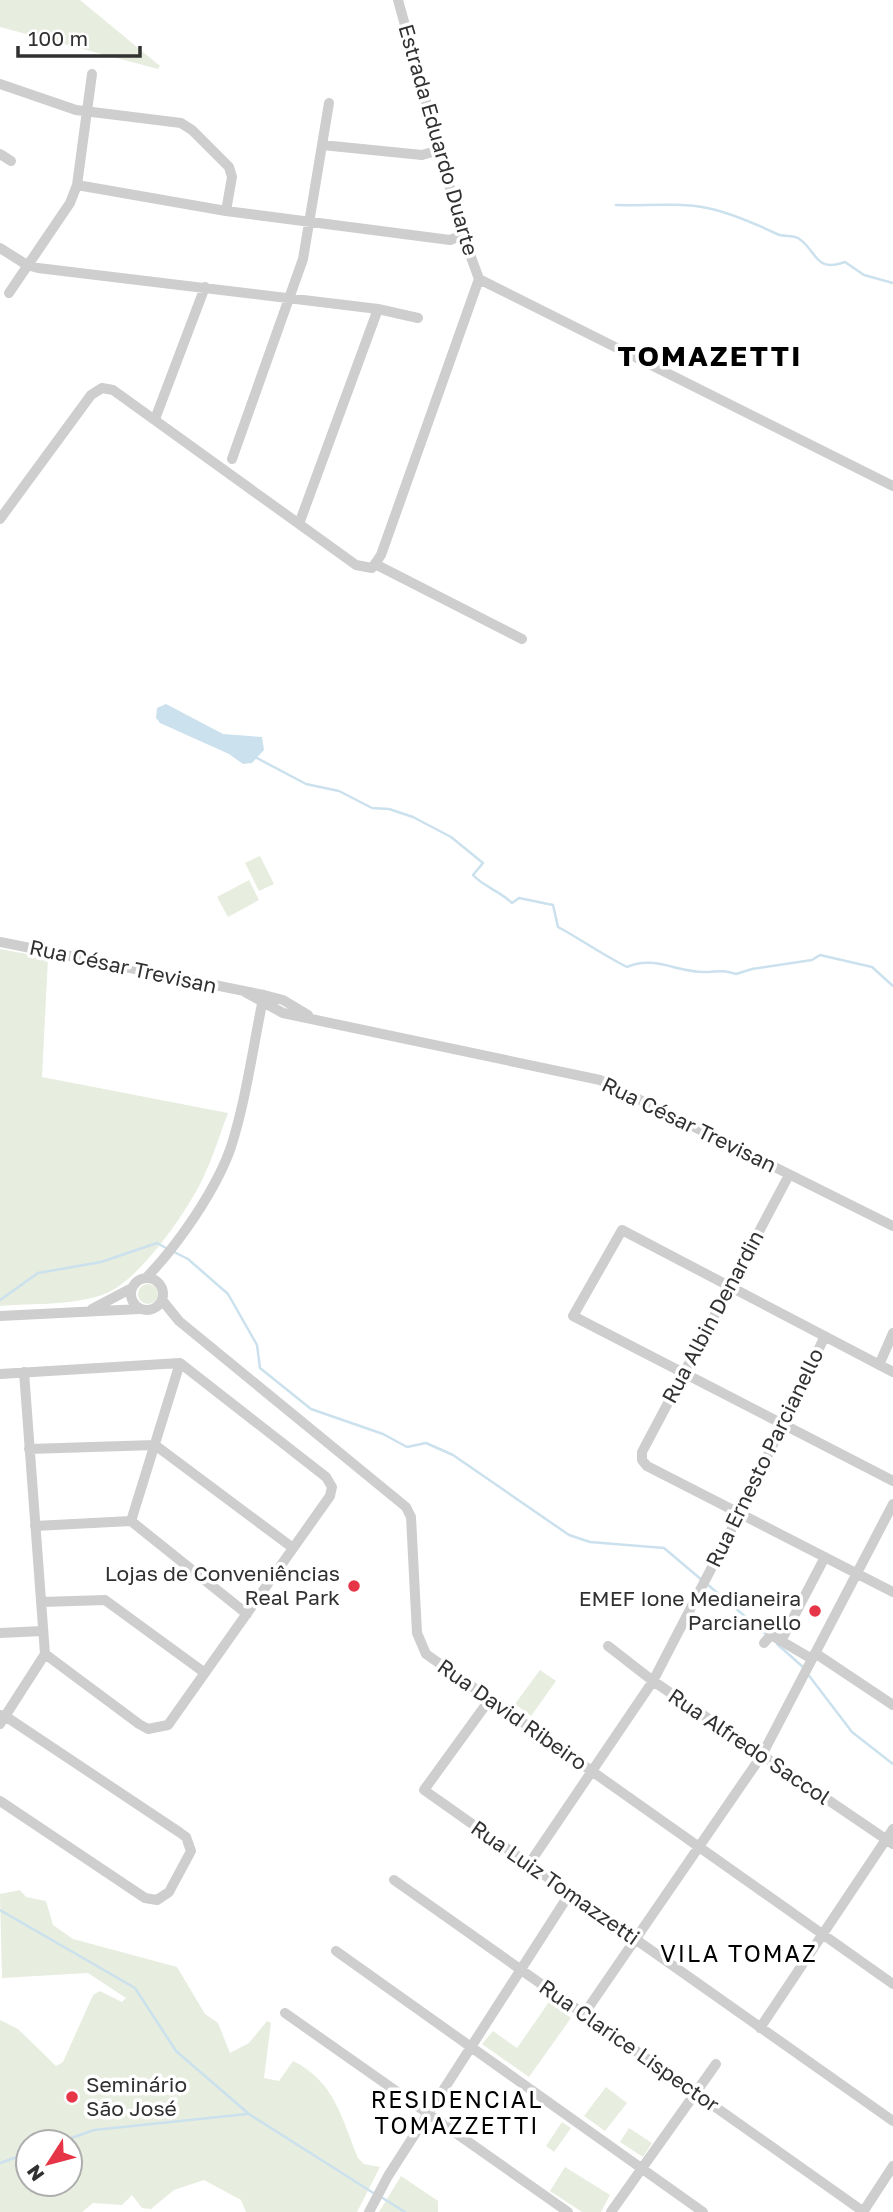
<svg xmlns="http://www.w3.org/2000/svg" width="893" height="2212" viewBox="0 0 893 2212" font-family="'Golos Text',sans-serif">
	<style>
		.green { fill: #e7eddf; fill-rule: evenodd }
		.water { fill: #cbe1ed }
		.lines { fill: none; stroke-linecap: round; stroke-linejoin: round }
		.stream { stroke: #cbe1ed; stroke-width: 2.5 }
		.minor { stroke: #cecece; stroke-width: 10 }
		.poi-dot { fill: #e63546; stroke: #fff; stroke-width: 2.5 }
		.labels { text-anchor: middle; stroke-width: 7; stroke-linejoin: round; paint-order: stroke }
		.street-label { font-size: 21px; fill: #313131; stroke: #fff }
		.poi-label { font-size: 21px; fill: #313131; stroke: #fff; text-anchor: end }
		.neighbourhood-label { font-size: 23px; letter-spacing: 2px; fill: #000; stroke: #fff }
		.district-label { font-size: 28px; font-weight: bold; letter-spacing: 2px; fill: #000; stroke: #fff }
	</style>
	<rect width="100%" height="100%" fill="#fff"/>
	<!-- green -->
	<path class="green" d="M0,0H80L160,66L158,69L0,27Z
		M260,856L274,884L259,891L245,863Z
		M249,880L259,900L228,917L217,897Z
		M0,949L48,958L42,1077L228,1113C220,1134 213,1157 203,1178C187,1212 141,1278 107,1293C76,1306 33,1303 0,1306Z
		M138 1294a10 10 0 1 1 20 0a10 10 0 1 1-20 0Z
		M540,1670L556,1681L531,1716L515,1704Z
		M20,1890L26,1897L46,1901L53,1925L73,1939L177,1967L205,2014L218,2023L230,2053L249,2043L267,2021L271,2023L264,2078L279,2081L293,2061C335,2082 341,2117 358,2158L364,2164L380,2167L357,2212H246L241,2200L204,2180L174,2190L151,2209L142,2208L132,2195L122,2205L93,2203L82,2212H0V2020L18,2029L56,2066L63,2062L93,1995L100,1991L122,2002L126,1998L88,1973L2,1978L0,1894ZM28,2142H70V2184H28Z
		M549,2002L571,2018L529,2077L482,2044L493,2031L517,2048Z
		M606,2087L627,2103L605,2131L584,2116Z
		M562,2122L571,2128L554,2152L546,2146Z
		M629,2128L652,2143L643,2157L620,2142Z
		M565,2167L610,2195L601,2212H582L550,2191Z
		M401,2176L438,2201V2212H379Z"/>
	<!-- water -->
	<path class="water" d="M166,704L223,734L262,737L264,750L252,763L243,764L229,754L160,723L156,718L157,708Z"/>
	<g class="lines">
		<!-- stream -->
		<path class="stream" d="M616,205C645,206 679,202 707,208C731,213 756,224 777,234C783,237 792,235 798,238C818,251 814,273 845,262L864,275L893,283
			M255,757L306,784L339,791L372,808L389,809L413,817L451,837L483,863L473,875C484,887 500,891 512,903L519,898L553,905L558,927C582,940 603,955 627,967C654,955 676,972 704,972C717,972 722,969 736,974L752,969L812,960L820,955L872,967L893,986
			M172,1251L188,1259L228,1294L257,1345L260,1368L311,1409L383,1434L407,1447L426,1443L453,1455L569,1535L590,1542L664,1548L703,1581
			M0,1300L38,1273L101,1262L157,1243L166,1248
			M708,1585L767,1635
			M777,1644L803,1667
			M807,1673L852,1732L893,1764
			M0,1910L135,1988L176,2051L249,2114L375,2194
			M60,2142L94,2130L247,2114
			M0,2163L28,2153
			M381,2197L405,2212"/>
		<!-- minor -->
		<path class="minor" d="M398,0L463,235L479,279L893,486
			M0,84L76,110L181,123L192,130L229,167L232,177L226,211
			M322,145L422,155L439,150
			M0,154L11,161
			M77,185L226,211L450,240L463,235
			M0,248L27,265L38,268L378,309L418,318
			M9,293L70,203L77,185L92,74
			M155,419L205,287
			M232,459L303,259L329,103
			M0,519L91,395L102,388L113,390L356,565L372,568L381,555L479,279
			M299,524L378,309
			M377,565L522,639
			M0,942L264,995L283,1000L308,1015
			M245,992L283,1013L600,1080L893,1226
			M789,1175L642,1452V1460L647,1466L893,1592
			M146,1278C178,1245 216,1190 231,1147C246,1100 253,1047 263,999
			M131 1294a16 16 0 1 1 32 0a16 16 0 1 1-32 0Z
			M162,1300L179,1321L406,1507L411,1517L417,1633L426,1654L893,1984
			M92,1309L132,1288
			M0,1316L140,1309
			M879,1365L893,1333
			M893,1372L622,1230L573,1316L893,1481
			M0,1374L180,1363L326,1477L332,1487L330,1496L168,1725L148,1729L139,1724L45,1654
			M29,1449L155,1445L293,1548
			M131,1521L180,1363
			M35,1526L131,1521L247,1614
			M41,1602L105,1600L205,1673
			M0,1633L43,1631
			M781,1641L825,1557
			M764,1643L771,1635L812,1659
			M608,1646L653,1681L893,1844
			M815,1653L893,1705
			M490,1699L424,1790L893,2121
			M0,1715L5,1716L179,1832L186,1837L191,1851L169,1892L157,1900L145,1898L0,1801
			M0,1724L45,1654L24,1372
			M529,1864L653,1681L740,1513L825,1336
			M394,1880L864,2212
			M336,1951L703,2212
			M285,2013L568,2212
			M584,2014L762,1755L893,1504
			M760,2028L893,1829
			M369,2212L388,2176L570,1893
			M611,2212L716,2064
			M863,2212L893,2166"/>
	</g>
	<!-- markers -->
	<g class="poi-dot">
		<circle cx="354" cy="1586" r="7"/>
		<circle cx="815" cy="1611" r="7"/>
		<circle cx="72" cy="2097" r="7"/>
	</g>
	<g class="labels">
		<!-- street labels -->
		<g class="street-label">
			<text transform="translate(438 140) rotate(74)" y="7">Estrada Eduardo Duarte</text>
			<text transform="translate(123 967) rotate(12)" y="7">Rua César Trevisan</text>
			<text transform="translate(689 1125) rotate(26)" y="7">Rua César Trevisan</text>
			<text transform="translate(713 1317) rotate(-62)" y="7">Rua Albin Denardin</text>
			<text transform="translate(765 1458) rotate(-64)" y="7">Rua Ernesto Parcianello</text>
			<text transform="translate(512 1715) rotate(35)" y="7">Rua David Ribeiro</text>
			<text transform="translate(749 1747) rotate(34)" y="7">Rua Alfredo Saccol</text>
			<text transform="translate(555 1883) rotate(35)" y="7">Rua Luiz Tomazzetti</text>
			<text transform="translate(629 2046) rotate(35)" y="7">Rua Clarice Lispector</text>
		</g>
		<!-- poi labels -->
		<g class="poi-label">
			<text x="340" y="1581">Lojas de Conveniências<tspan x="340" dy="24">Real Park</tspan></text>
			<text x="801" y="1606">EMEF Ione Medianeira<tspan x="801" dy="24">Parcianello</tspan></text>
			<text x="86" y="2092" text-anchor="start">Seminário<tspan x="86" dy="24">São José</tspan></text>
		</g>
		<!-- neighbourhood labels -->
		<g class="neighbourhood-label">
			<text x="739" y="1962">VILA TOMAZ</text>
			<text x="457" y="2108">RESIDENCIAL<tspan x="457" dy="26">TOMAZZETTI</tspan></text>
		</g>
		<!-- district labels -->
		<g class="district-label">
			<text x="710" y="366">TOMAZETTI</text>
		</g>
	</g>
	<!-- north arrow -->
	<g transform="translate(49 2163) rotate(234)"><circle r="33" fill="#ffffff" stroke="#adadad" stroke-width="2"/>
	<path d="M0-5L12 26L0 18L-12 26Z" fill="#e63546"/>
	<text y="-10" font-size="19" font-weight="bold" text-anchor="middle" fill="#313131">N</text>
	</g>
	<!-- scale -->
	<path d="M18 46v10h122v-10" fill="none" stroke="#313131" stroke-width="3.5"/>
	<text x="28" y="46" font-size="21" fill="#313131" stroke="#ffffff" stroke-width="5" paint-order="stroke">100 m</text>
</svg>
